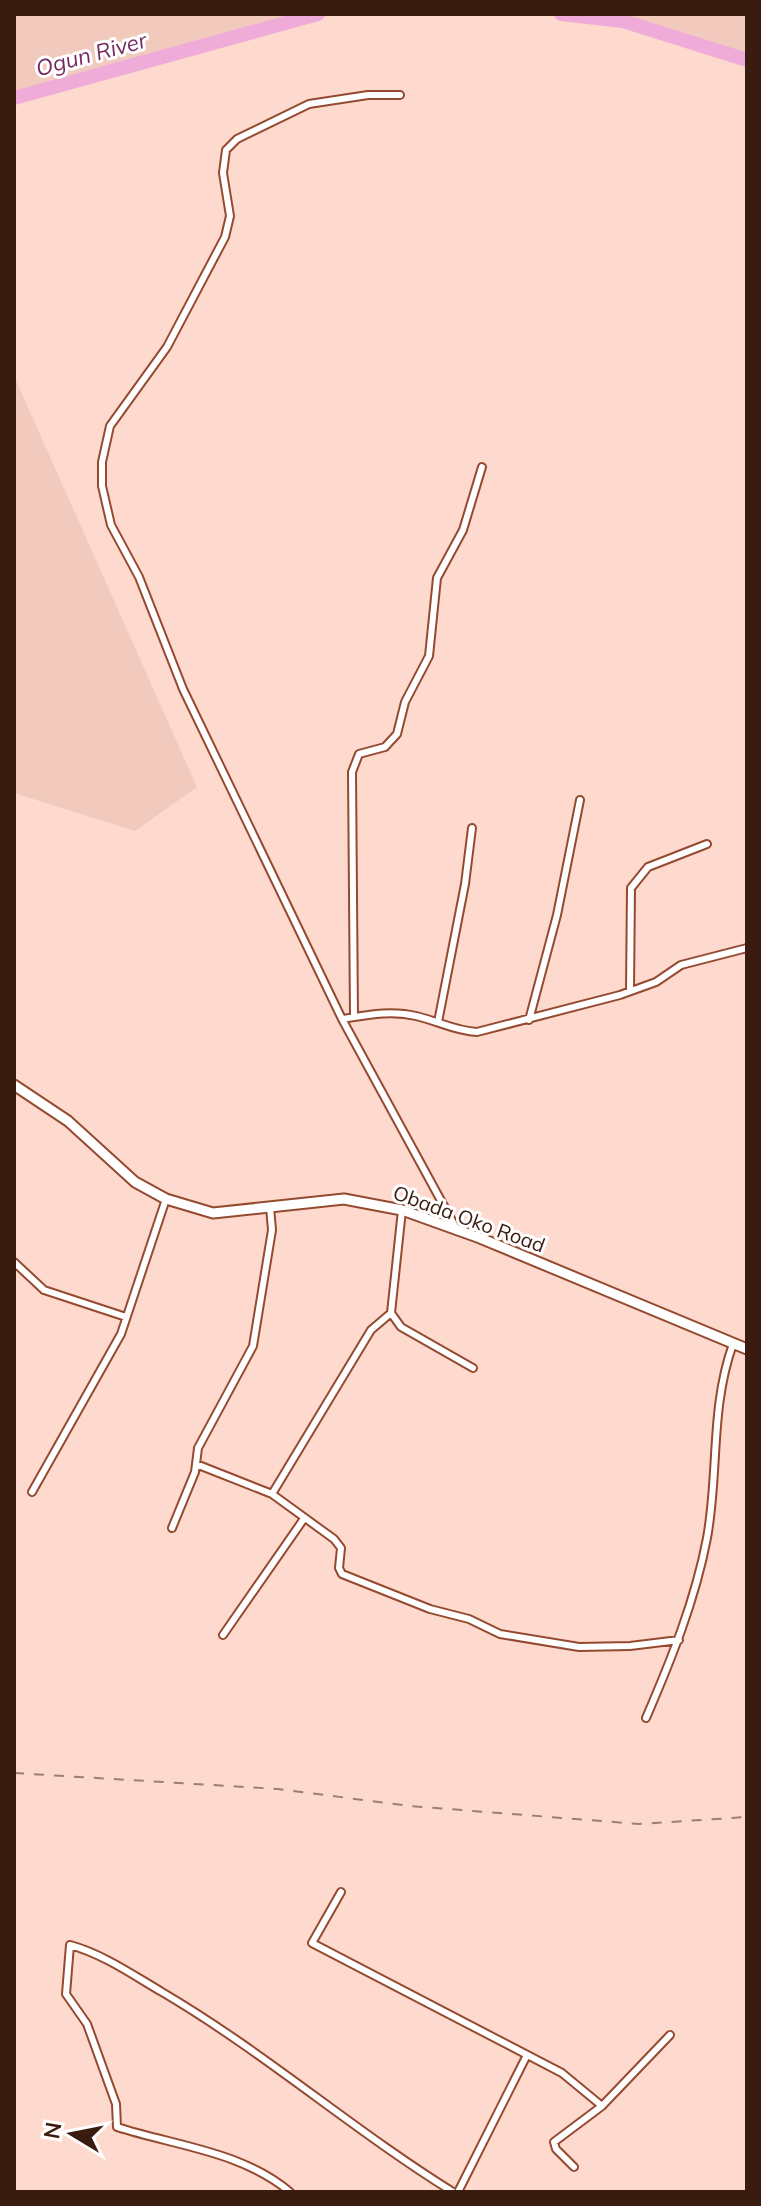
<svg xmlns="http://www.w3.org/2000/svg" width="761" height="2206" viewBox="0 0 761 2206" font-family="Mulish,sans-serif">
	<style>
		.built { fill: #f1cabd }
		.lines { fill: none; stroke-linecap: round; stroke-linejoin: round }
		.river { stroke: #f0acd9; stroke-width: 14 }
		.street-casing { stroke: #954a30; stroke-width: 10 }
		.secondary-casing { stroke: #954a30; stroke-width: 13 }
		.street { stroke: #fff; stroke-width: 6 }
		.secondary { stroke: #fff; stroke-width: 9 }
		.rail { stroke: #9f7d72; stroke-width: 2; stroke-dasharray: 10 10; stroke-linecap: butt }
		.labels { text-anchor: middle; stroke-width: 6; stroke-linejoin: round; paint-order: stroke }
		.street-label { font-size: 20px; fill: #3a1b10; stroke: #fff }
		.water-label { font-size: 22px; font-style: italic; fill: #752860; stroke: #fff }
	</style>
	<rect width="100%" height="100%" fill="#fedace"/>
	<!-- built -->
	<path class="built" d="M14,14H318L14,98Z
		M561,14H747V61L610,20Z
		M14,376L197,787L135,831L14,793Z"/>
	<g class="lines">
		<!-- river -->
		<path class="river" d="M561,14L623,21L747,60
			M14,98L318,14"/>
		<!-- street casing -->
		<g class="street-casing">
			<path id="street" d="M400,95H368L309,104L237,139L226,150L223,173L230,216L225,237L167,347L110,426L102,462V486L111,525L139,577L183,689L342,1019L457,1230
				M630,991L631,888L648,867L707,844
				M354,1017L352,772L359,754L385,747L397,734L405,702L429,656L437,578L463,530L482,467
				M342,1019C367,1015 391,1010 416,1016C438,1021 455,1031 477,1032L620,995L656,982L681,965L747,948
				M529,1020L557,915L580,800
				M438,1022L465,884L472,828
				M14,1262L44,1290L126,1317
				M391,1313L401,1327L473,1368
				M196,1464L272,1494L334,1539L341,1548L339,1568L342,1574L430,1609L469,1619L500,1634L579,1647L630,1646L679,1640
				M32,1492L121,1334L166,1199
				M272,1494L371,1330L391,1313L402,1210
				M172,1528L195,1472L198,1448L253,1346L272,1230L270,1207
				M223,1635L303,1520
				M646,1718C671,1660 695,1601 707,1538C719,1472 710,1408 733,1344
				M341,1892L312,1943L562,2073L602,2106
				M574,2167L556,2149L554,2142L602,2106L670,2035
				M290,2192C241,2151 176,2146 117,2127L116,2104L87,2024L66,1994L70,1945C103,1954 133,1975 162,1992C264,2052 353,2130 453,2192
				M458,2192L527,2055"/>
		</g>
		<!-- secondary casing -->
		<g class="secondary-casing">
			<path id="secondary" d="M14,1085L68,1121L135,1182L166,1199L213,1213L344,1199L402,1210L480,1238L747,1349"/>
		</g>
		<!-- street -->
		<use href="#street" class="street"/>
		<!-- secondary -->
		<use href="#secondary" class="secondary"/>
		<!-- rail -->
		<path class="rail" d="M14,1773L278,1789L410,1806L639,1824L747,1817"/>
	</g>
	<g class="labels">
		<!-- street labels -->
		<g class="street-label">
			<text transform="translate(469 1219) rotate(20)" y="7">Obada Oko Road</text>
		</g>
		<!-- water labels -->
		<g class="water-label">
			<text transform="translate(91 54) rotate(-15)" y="8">Ogun River</text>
		</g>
	</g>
	<!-- border -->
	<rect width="761" height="2206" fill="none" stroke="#3a1b10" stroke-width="32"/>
	<!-- north arrow -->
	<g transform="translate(72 2134) rotate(280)" stroke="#ffffff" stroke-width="6" paint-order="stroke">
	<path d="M0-6L14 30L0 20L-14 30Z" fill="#3a1b10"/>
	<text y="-12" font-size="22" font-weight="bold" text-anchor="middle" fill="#3a1b10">N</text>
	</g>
</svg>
